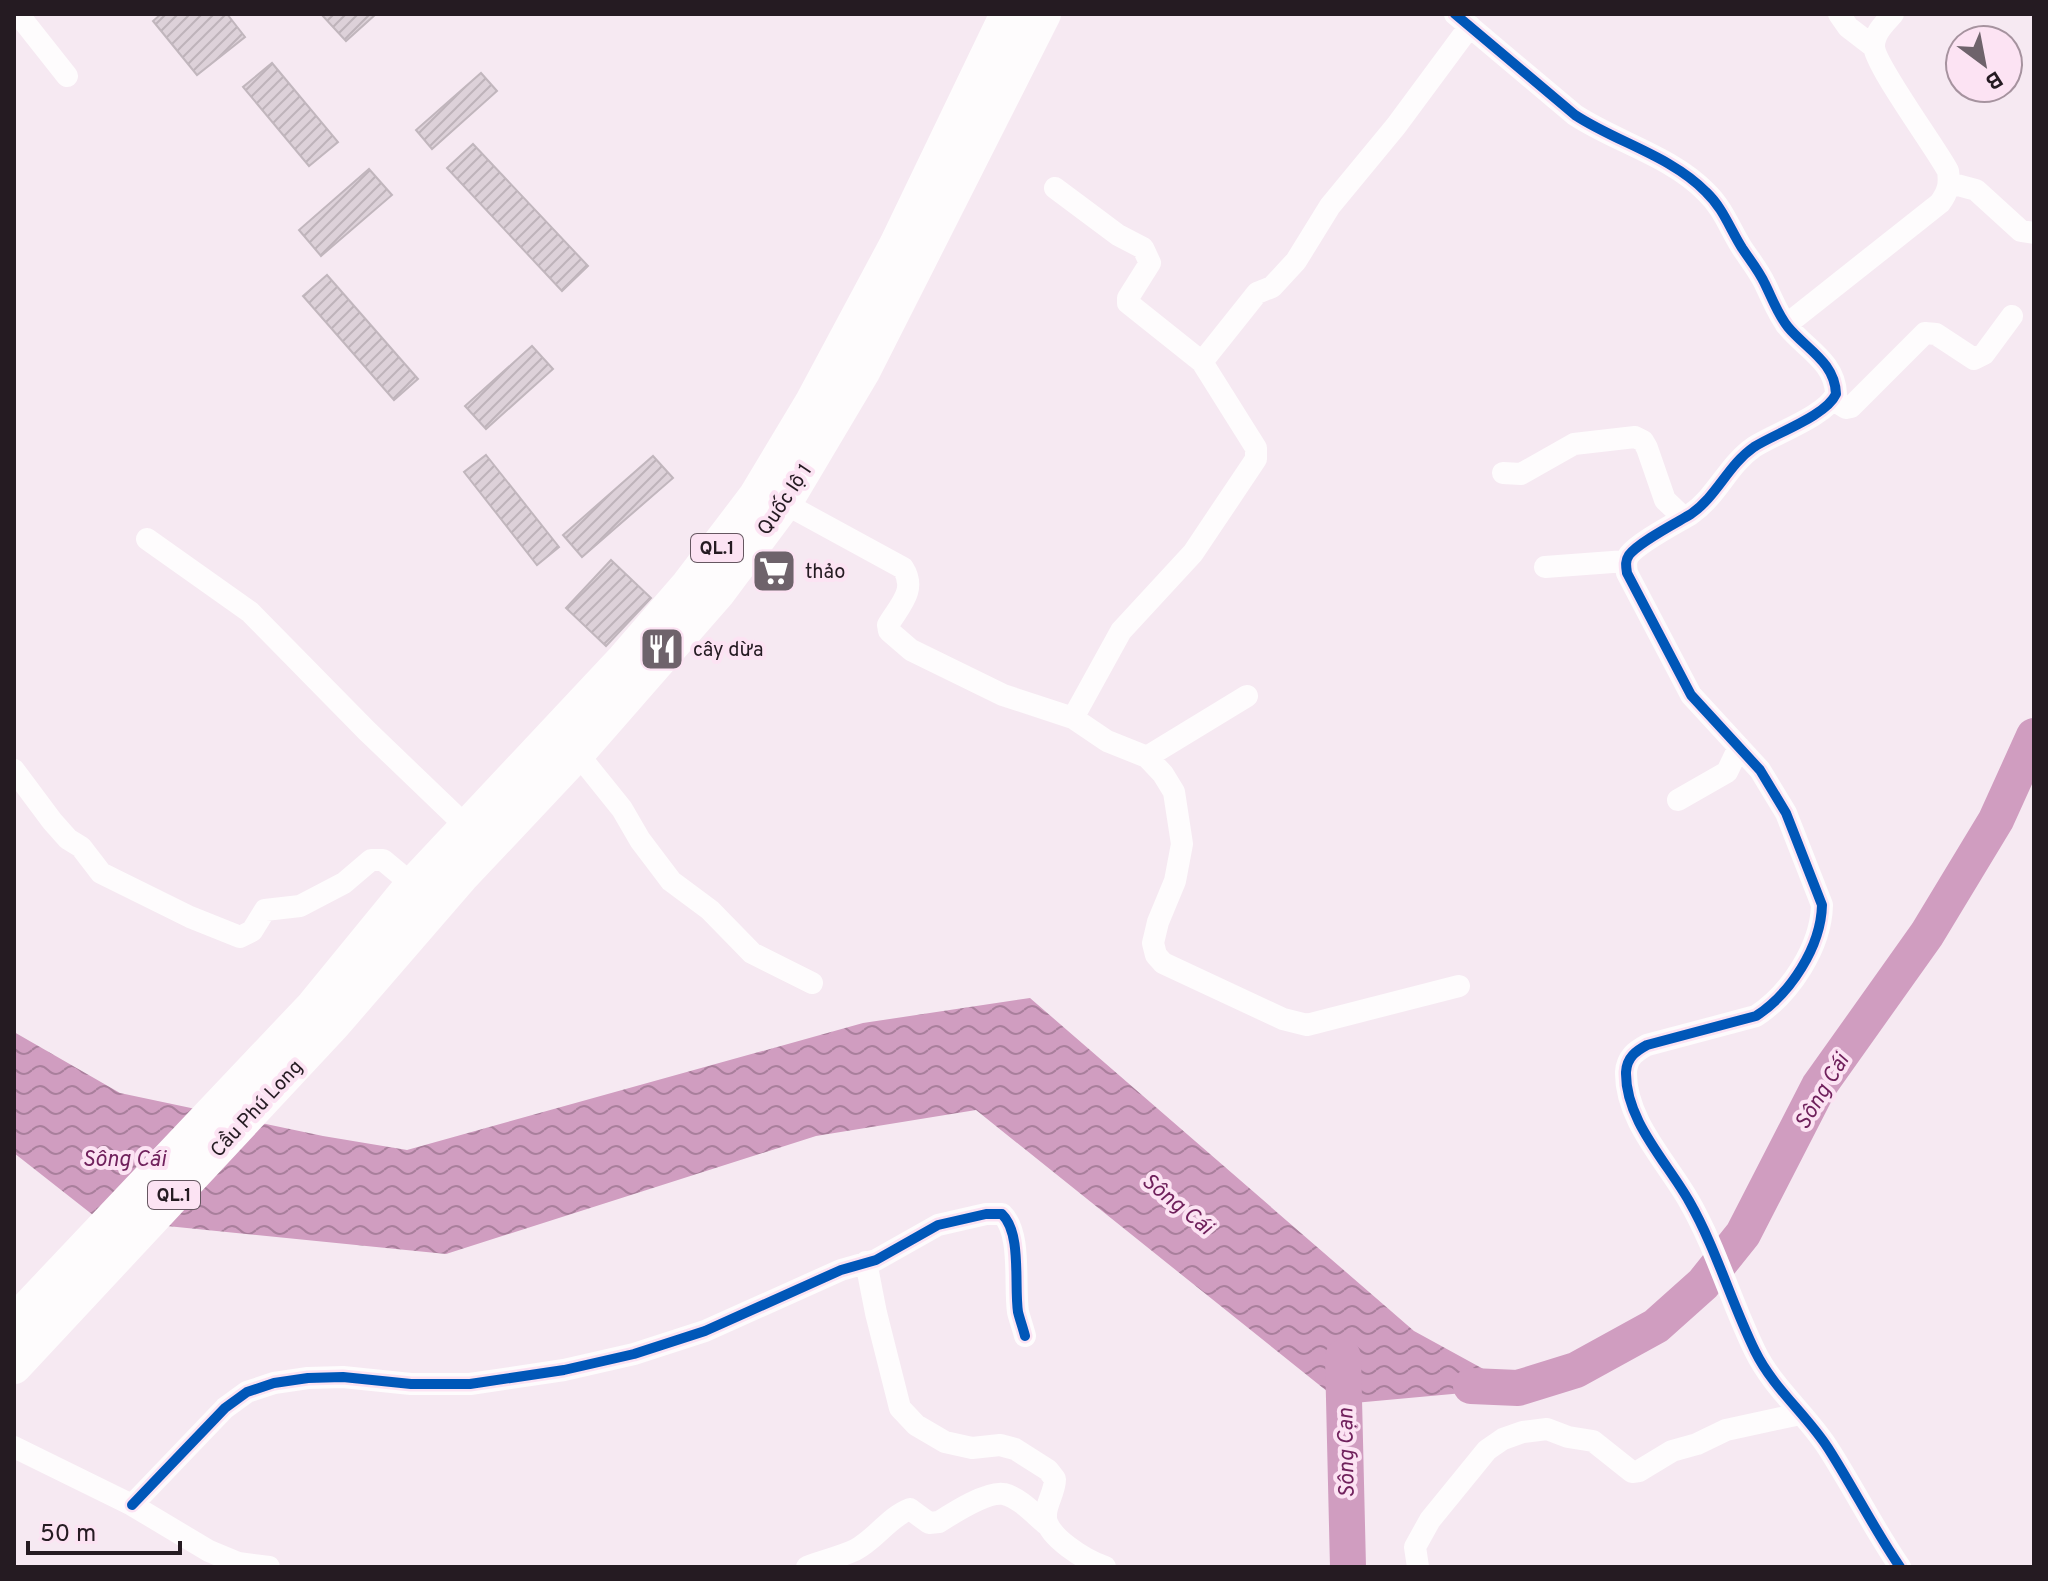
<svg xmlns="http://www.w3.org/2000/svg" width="2048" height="1581" viewBox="0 0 2048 1581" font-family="Overpass,sans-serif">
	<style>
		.water { fill: url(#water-waves) }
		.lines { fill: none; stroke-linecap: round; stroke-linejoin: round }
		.river { stroke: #d09dc0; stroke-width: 36 }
		.building { fill: url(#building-hatch); stroke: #c1b6bd; stroke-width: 2 }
		.minor { stroke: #fefcfd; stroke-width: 22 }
		.trunk { stroke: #fefcfd; stroke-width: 36 }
		.cycleway-casing { stroke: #fce3f3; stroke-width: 15 }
		.cycleway { stroke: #0057b8; stroke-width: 10 }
		.labels { text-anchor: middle; stroke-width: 8; stroke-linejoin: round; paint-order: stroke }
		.shield { fill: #fce3f3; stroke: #665761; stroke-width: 2 }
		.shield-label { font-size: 18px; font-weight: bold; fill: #251b22 }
		.street-label { font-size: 20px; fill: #251b22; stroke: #fce3f3 }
		.poi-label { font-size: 20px; fill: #251b22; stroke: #fce3f3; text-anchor: start }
		.water-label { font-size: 22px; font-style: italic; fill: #70215c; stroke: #fce3f3 }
	</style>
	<defs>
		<pattern id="water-waves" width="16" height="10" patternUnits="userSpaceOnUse" patternTransform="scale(2)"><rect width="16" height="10" fill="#d09dc0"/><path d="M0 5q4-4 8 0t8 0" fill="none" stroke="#a97f9c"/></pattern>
		<pattern id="building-hatch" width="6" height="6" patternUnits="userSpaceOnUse" patternTransform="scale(2)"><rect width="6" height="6" fill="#ddd1d9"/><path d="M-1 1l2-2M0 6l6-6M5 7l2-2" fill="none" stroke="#beb3ba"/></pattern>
	</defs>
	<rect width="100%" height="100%" fill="#f6e9f2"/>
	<!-- water -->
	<path class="water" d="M1030,998L1414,1331L1518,1388L1343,1404L976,1110L816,1136L446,1254L98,1219L14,1153V1032L120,1093L323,1136L407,1150L863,1023Z"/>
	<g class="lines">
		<!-- river -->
		<path class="river" d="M1343,1357L1348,1567
			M1471,1386L1518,1388L1576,1370L1656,1326L1703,1284L1743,1234L1819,1086L1927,934L1996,820L2034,736"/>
	</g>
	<!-- building -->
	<path class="building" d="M161,14H227L245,37L197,75L153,21Z
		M321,14H376L346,41Z
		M272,63L338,142L309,166L243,87Z
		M481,73L497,91L432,149L416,130Z
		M473,144L588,266L562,291L447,168Z
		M369,169L392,195L321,256L299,230Z
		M327,275L418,379L394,400L303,296Z
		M532,346L553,369L486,429L465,406Z
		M486,455L559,547L537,565L464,472Z
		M653,456L673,478L582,557L563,535Z
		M611,560L651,598L606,646L566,608Z"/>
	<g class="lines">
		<!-- minor -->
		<path class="minor" d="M18,14L67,76
			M1455,14L1575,115C1616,142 1671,156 1706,192C1723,208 1730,229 1742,248C1750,260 1759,271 1765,284C1772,298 1778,315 1788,327C1806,349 1835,362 1836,394C1826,416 1776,433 1754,447C1728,465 1717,496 1691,514C1676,523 1639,542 1629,555C1625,561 1626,566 1627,573L1691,695L1760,770L1786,813L1822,905C1821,947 1790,994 1756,1016L1647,1045C1636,1051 1627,1057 1626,1072C1625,1120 1667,1162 1689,1201C1716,1248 1731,1302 1755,1351C1773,1388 1806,1414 1828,1448C1853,1487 1874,1529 1900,1567
			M1839,14L1848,27L1874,47
			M1950,183L1976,190L2021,231L2034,233
			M1055,188L1118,235L1143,248L1150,263L1128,298V303L1202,362L1256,448V459L1193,553L1121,631L1073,718
			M1786,325L1940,203C1948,192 1950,184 1948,171C1936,148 1874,64 1874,46C1874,33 1885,23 1893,14
			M1202,362L1257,293L1272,287L1296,261L1330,206L1396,126L1470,26
			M1833,400L1846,408L1851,407L1925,333L1936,334L1974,359L1984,354L2012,316
			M1503,473L1521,474L1574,444L1635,437L1643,441L1647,448L1665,500L1684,518
			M784,503L903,568C917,590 900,605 888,625L889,631L911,650L1003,695L1073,718L1107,741L1147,757L1163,774L1174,792L1182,844L1175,881L1158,922L1153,943L1156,955L1163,963L1283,1019L1307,1025L1459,986
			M147,539L250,612L367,731L467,827
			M1545,567L1626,561
			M577,753L622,809L640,840L671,881L710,910L752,953L812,983
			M1147,757L1247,696
			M14,770L52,821L68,839L81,847L101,873L190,917L240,937L252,931L265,910L300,906L344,883L371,860H383L413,885
			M1678,800L1727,772L1739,747
			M866,1262L876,1313L900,1408L916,1425L945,1442L972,1448L1000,1445L1015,1449L1048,1470L1055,1479C1055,1492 1046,1503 1046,1515C1044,1536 1087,1561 1105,1567
			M14,1447L132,1505L209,1551L238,1563L269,1567
			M132,1505L225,1408L247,1392L274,1383L308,1378L343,1377L411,1384H470L564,1370L634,1354L705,1331L841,1270L876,1260L938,1225L986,1214H1002C1022,1233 1014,1285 1018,1312C1020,1320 1023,1328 1025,1336
			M807,1567C822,1561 840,1557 855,1550C876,1539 889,1517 910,1509L929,1523L939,1522C953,1513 987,1491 1004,1494C1020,1498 1034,1514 1046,1524
			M1418,1567L1415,1547L1430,1520L1487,1450L1503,1439L1523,1432L1547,1429L1568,1437L1593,1441L1632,1472L1639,1471L1672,1451L1697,1444L1726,1430L1800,1414"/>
		<!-- trunk -->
		<path class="trunk" d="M14,1323L314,1006L413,885L624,660L689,585L756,497L813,402L897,245L1008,14
			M14,1366L333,1024L461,876L577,753L717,593L784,503L863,370L1043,14"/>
		<!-- cycleway casing -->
		<g class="cycleway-casing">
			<path id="cycleway" d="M1455,14L1575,115C1616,142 1671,156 1706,192C1723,208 1730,229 1742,248C1750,260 1759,271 1765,284C1772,298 1778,315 1788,327C1806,349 1835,362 1836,394C1826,416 1776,433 1754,447C1728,465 1717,496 1691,514C1676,523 1639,542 1629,555C1625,561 1626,566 1627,573L1691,695L1760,770L1786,813L1822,905C1821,947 1790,994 1756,1016L1647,1045C1636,1051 1627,1057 1626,1072C1625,1120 1667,1162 1689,1201C1716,1248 1731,1302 1755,1351C1773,1388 1806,1414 1828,1448C1853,1487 1874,1529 1900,1567
				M132,1505L225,1408L247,1392L274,1383L308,1378L343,1377L411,1384H470L564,1370L634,1354L705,1331L841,1270L876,1260L938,1225L986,1214H1002C1022,1233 1014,1285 1018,1312C1020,1320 1023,1328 1025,1336"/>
		</g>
		<!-- cycleway -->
		<use href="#cycleway" class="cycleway"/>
	</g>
	<!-- icons -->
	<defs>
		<g id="supermarket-square" transform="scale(2.3)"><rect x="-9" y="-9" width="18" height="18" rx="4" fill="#6e636b" stroke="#fce3f3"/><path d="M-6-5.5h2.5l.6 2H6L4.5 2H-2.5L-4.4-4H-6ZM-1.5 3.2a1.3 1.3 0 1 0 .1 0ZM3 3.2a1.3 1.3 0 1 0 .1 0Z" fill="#fff"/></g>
		<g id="restaurant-square" transform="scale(2.3)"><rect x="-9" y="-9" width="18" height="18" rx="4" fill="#6e636b" stroke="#fce3f3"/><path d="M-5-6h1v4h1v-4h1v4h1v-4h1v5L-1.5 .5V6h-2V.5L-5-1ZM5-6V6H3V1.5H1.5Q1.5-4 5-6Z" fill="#fff"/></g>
	</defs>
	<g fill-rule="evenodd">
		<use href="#supermarket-square" x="774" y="571"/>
		<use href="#restaurant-square" x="662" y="649"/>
	</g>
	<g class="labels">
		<!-- shield labels -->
		<g class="shield">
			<rect x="691" y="534" width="52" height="28" rx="6"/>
			<rect x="148" y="1181" width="52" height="28" rx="6"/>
		</g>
		<g class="shield-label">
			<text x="717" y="554">QL.1</text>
			<text x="174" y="1201">QL.1</text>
		</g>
		<!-- street labels -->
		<g class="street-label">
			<text transform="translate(784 499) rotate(-56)" y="7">Quốc lộ 1</text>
			<text transform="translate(256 1108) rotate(-47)" y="7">Cầu Phú Long</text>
		</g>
		<!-- poi labels -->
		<g class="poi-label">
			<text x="805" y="578">thảo</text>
			<text x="693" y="656">cây dừa</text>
		</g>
		<!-- water labels -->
		<g class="water-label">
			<text transform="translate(1821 1091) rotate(-59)" y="8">Sông Cái</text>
			<text x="124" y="1166">Sông Cái</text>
			<text transform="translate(1178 1203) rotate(39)" y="8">Sông Cái</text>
			<text transform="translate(1345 1453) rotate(-91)" y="8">Sông Cạn</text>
		</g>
	</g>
	<!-- border -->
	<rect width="2048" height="1581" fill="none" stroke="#251b22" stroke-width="32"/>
	<!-- north arrow -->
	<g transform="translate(1984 64) rotate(148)"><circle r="38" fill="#fce3f3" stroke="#a6939f" stroke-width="2"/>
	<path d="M0-6L14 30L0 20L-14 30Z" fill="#6e636b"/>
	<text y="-12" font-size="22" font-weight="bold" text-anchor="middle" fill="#251b22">B</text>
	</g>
	<!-- scale -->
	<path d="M28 1541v12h152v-12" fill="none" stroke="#251b22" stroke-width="4"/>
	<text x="40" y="1541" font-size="24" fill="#251b22" stroke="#fce3f3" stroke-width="6" paint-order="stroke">50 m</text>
</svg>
